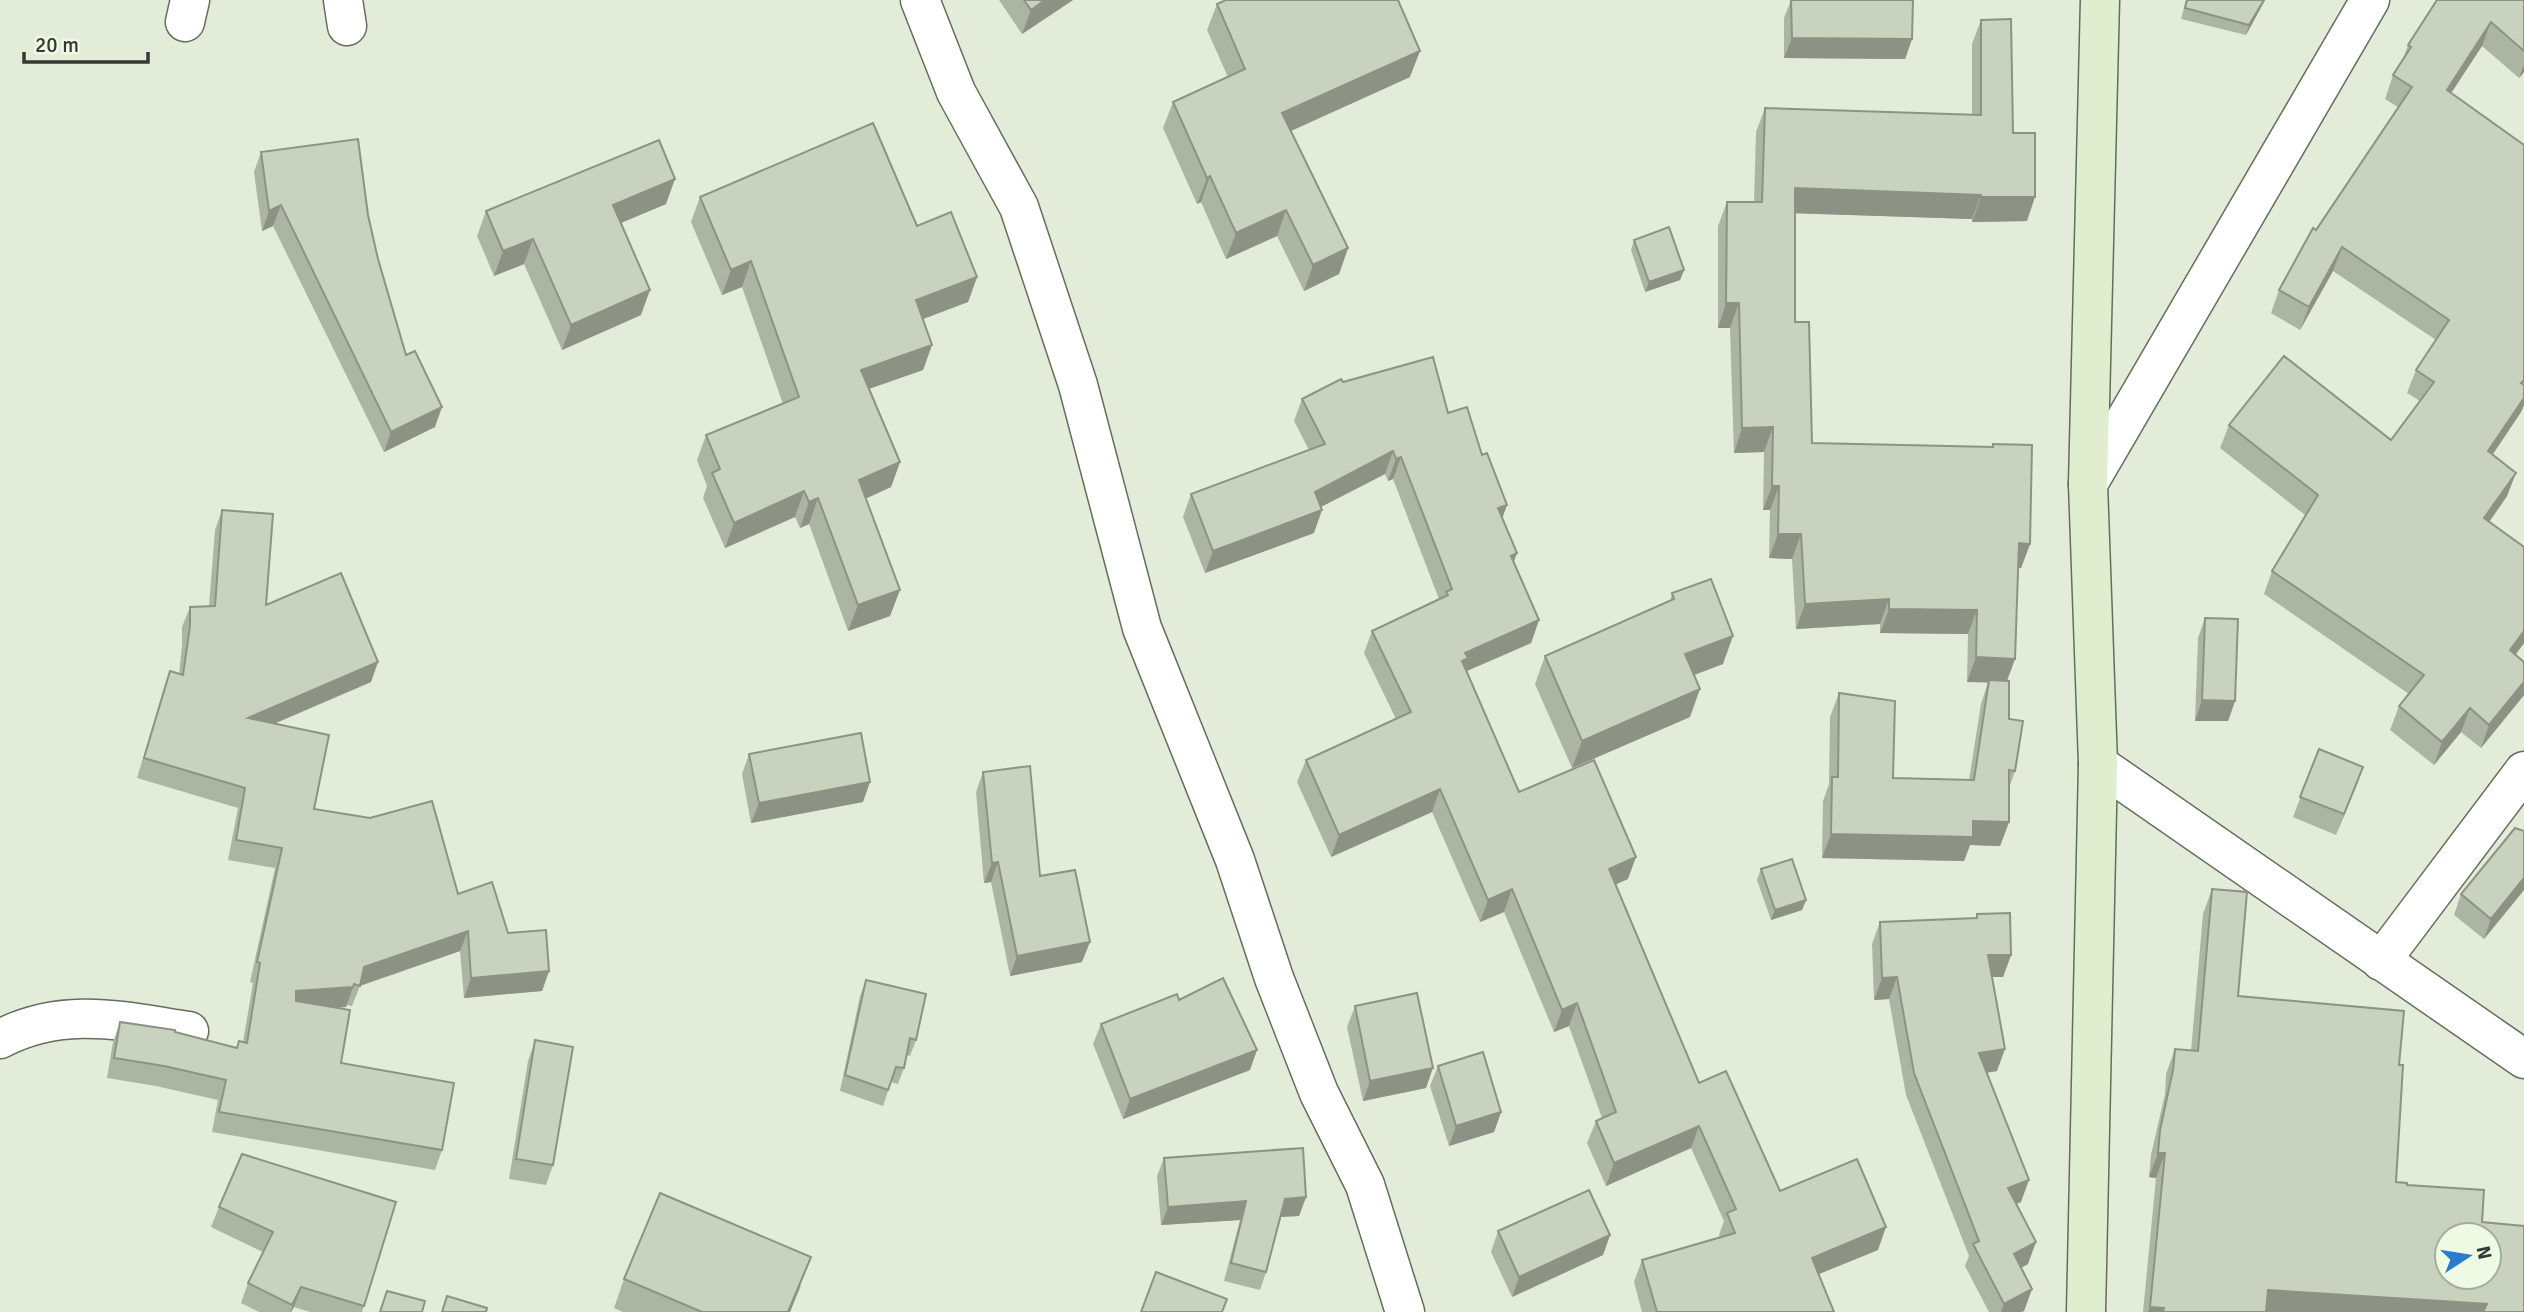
<svg xmlns="http://www.w3.org/2000/svg" width="2524" height="1312" viewBox="0 0 2524 1312" font-family="Signika,sans-serif">
	<style>
		.lines { fill: none; stroke-linecap: round; stroke-linejoin: round }
		.street-casing { stroke: #656e5c; stroke-width: 41 }
		.secondary-casing { stroke: #656e5c; stroke-width: 41 }
		.street { stroke: #fff; stroke-width: 38 }
		.secondary { stroke: #e0eecf; stroke-width: 38 }
		.wall { fill: #acb5a3 }
		.shaded-wall { fill: #8c9385 }
		.building { fill: #c8d2be; stroke: #8c9385; stroke-width: 2; fill-rule: evenodd }
	</style>
	<rect width="100%" height="100%" fill="#e2ecd8"/>
	<g class="lines">
		<!-- street casing -->
		<g class="street-casing">
			<path id="street" d="M343,0L347,26
				M920,0L956,92L1019,207L1078,385L1142,628L1235,860L1274,978L1319,1093L1365,1185L1405,1312
				M185,22L190,0
				M2088,484L2370,0
				M2098,764L2524,1059
				M2381,961L2524,771
				M0,1039C64,1006 122,1021 189,1031"/>
		</g>
		<!-- secondary casing -->
		<g class="secondary-casing">
			<path id="secondary" d="M2086,1312L2098,764L2088,484L2100,0"/>
		</g>
		<!-- street -->
		<use href="#street" class="street"/>
		<!-- secondary -->
		<use href="#secondary" class="secondary"/>
	</g>
	<!-- wall -->
	<path class="wall" d="M999,0H1073L1022,34Z
		M1791,0H1913L1912,39L1905,59L1784,58V18Z
		M2186,0H2265L2246,35L2181,19Z
		M2524,0V72L2519,78L2482,46L2451,93L2524,145V405L2521,412L2492,455L2507,496L2489,522L2524,547V643L2515,655L2524,662V695L2481,748L2461,732L2434,765L2390,730L2399,706L2409,694L2264,594L2272,571L2305,515L2220,448L2229,425L2391,440L2420,401L2407,393L2416,370L2436,340L2333,271L2300,330L2271,313L2279,290L2316,230L2398,107L2385,99L2393,75L2402,62L2408,45Z
		M1217,4L1410,77L1291,131L1348,248L1339,274L1304,291L1277,236L1226,259L1201,202L1197,204L1163,128L1173,102L1228,77L1207,30Z
		M1981,20L2013,133L2027,221L1972,222V219L1795,213V322L1812,443L1992,447L1993,444L2030,544L2021,568H2018L2015,659L2007,681L2009,719L2015,771L2009,788V822L2000,846L1970,845L1964,861L1822,858L1823,801L1829,784L1830,717L1839,693L1893,778L1969,780L1981,704L1988,682H1967L1968,634L1880,633V624L1796,629L1792,559L1769,558L1770,510H1763L1764,452L1734,453L1730,328H1718V226L1727,202H1754L1756,132L1765,108L1972,115V44Z
		M261,152L368,215L378,259L406,355L435,427L384,452L273,226L262,231L254,172Z
		M700,197L917,226L977,277L968,302L923,319L932,345L923,370L869,389L900,462L891,487L865,499L890,616L848,631L809,524L800,528L795,517L725,548L703,498L707,486L697,460L706,435L783,404L742,287L722,295L691,222Z
		M666,204L621,223L641,315L562,350L524,264L494,276L477,236L486,211Z
		M1634,240L1684,270L1680,280L1645,292L1631,250Z
		M1343,382L1448,413L1482,455L1507,505L1502,518L1514,563L1539,620L1531,643L1467,671L1519,792L1628,879L1615,885L1699,1083L1780,1191L1878,1250L1819,1274L1834,1312H1642L1634,1282L1642,1260L1720,1238L1719,1235L1724,1221L1691,1148L1606,1186L1587,1143L1596,1121L1602,1118L1569,1026L1554,1032L1504,912L1480,922L1432,812L1331,857L1297,782L1306,760L1396,719L1364,653L1372,631L1439,599L1393,479L1388,481L1385,474L1321,507L1314,533L1205,573L1183,517L1191,494L1309,450L1294,421L1302,399Z
		M222,510L266,605L371,682L274,723L314,809L458,894L508,933L549,971L542,991L464,998L460,951L360,986L352,1006L347,1005L346,1007L335,1008L341,1063L442,1150L435,1170L212,1132L218,1100L156,1086L107,1078L113,1042L120,1022L175,1032L237,1048L239,1041L243,1042L253,983L250,982L275,868L228,860L238,808L137,778L163,691L170,671L179,674L182,646V627L190,607L209,606L215,530Z
		M1672,593L1723,664L1694,675L1690,717L1572,768L1535,684L1545,656L1670,601Z
		M2205,618L2235,701L2228,721H2195L2198,638Z
		M2319,749L2363,767L2336,835L2293,817Z
		M749,754L863,802L751,823L742,774Z
		M983,772L1040,876L1082,962L1010,976L991,882L984,883L976,792Z
		M2524,831V890L2484,939L2454,915L2461,894Z
		M1761,869L1806,900L1802,910L1771,920L1757,880Z
		M2212,889L2238,996L2399,1065L2396,1182L2407,1185L2482,1222L2524,1312H2143L2156,1178L2149,1177L2151,1155L2165,1094L2166,1074L2175,1049L2191,1051L2203,914Z
		M1977,914L2011,955L2003,977H1992L1997,1071L1987,1073L2021,1202L2016,1204L2028,1264L2021,1268L2032,1289L2024,1311L2021,1312H1989L1965,1266L1969,1256L1906,1095L1889,999L1874,1000L1872,944L1880,922L1975,919Z
		M866,980L916,1040L910,1056L907,1055L904,1068L898,1084L891,1082L883,1106L840,1091L860,996Z
		M1179,1000L1250,1070L1123,1119L1093,1044L1101,1024Z
		M1355,1006L1426,1088L1363,1101L1347,1027Z
		M535,1041L553,1165L546,1185L509,1179L528,1061Z
		M1438,1066L1501,1112L1494,1132L1449,1146L1430,1086Z
		M1164,1158L1306,1197L1299,1216L1281,1217L1266,1272L1260,1290L1224,1281L1240,1220L1161,1225L1157,1176Z
		M396,1202L362,1312H310L294,1307L291,1312H259L241,1303L248,1283L263,1252L211,1227L219,1207Z
		M1498,1231L1610,1235L1603,1255L1512,1297L1491,1252Z
		M624,1279L801,1286L790,1312H623L614,1308Z"/>
	<!-- shaded-wall -->
	<path class="shaded-wall" d="M1045,0H1073L1022,34L1031,10Z
		M2264,0H2265L2264,2L2246,35L2249,25Z
		M2491,22L2482,46L2438,113L2447,90Z
		M1792,38L1912,39L1905,59L1784,58Z
		M1420,51L1410,77L1273,139L1282,113Z
		M2524,64V72L2519,78Z
		M1210,176L1201,202L1197,204L1207,178Z
		M675,179L666,204L604,230L613,205Z
		M1795,188L1981,195L1972,219L1786,213Z
		M1981,197H2035L2027,221L1972,222Z
		M281,205L273,226L262,231L269,211Z
		M1286,210L1277,236L1226,259L1236,233Z
		M533,239L524,264L494,276L503,251Z
		M2342,247L2333,271L2300,330L2309,307Z
		M1348,248L1339,274L1304,291L1313,265Z
		M751,261L742,287L722,295L731,270Z
		M1684,270L1680,280L1645,292L1649,282Z
		M977,277L968,302L907,325L916,300Z
		M650,290L641,315L562,350L571,325Z
		M1726,303H1739L1730,328H1718Z
		M932,345L923,370L851,395L861,370Z
		M2524,398V405L2521,412L2479,475L2488,451Z
		M442,407L435,427L384,452L391,432Z
		M1773,427L1764,452L1734,453L1742,428Z
		M1393,451L1385,474L1307,514L1315,492Z
		M1401,457L1393,479L1388,481L1396,459Z
		M900,462L891,487L849,506L859,480Z
		M2516,473L2507,496L2476,541L2484,518Z
		M1772,486H1779L1770,510H1763Z
		M804,491L795,517L725,548L734,523Z
		M818,498L809,524L800,528L809,502Z
		M1507,505L1499,527L1498,508Z
		M1322,510L1314,533L1205,573L1213,551Z
		M1778,534H1801L1792,559L1769,558Z
		M2019,543L2030,544L2021,568H2010Z
		M1517,553L1509,576L1511,556Z
		M900,590L890,616L848,631L858,605Z
		M1889,599L1880,624L1796,629L1805,604Z
		M1889,609L1977,610L1968,634L1880,633Z
		M1539,620L1531,643L1462,673L1454,683L1465,653Z
		M2524,631V643L2501,674L2510,650Z
		M1733,636L1723,664L1675,682L1685,654Z
		M1976,657L2015,659L2006,683L1967,682Z
		M378,662L371,682L241,738L248,718Z
		M2524,682V695L2481,748L2489,725Z
		M1700,689L1690,717L1572,768L1582,741Z
		M2202,700L2235,701L2228,721H2195Z
		M2470,708L2461,732L2434,765L2442,742Z
		M2363,767L2356,787L2336,835L2344,814Z
		M870,782L863,802L751,823L759,803Z
		M1440,789L1432,812L1331,857L1339,835Z
		M1973,821L2009,822L2000,846L1970,845L1964,861L1822,858L1831,834Z
		M1636,857L1628,879L1600,891L1609,869Z
		M998,862L991,882L984,883L992,863Z
		M2524,878V890L2484,939L2491,919Z
		M1512,889L1504,912L1480,922L1488,900Z
		M1806,900L1802,910L1771,920L1775,910Z
		M468,931L460,951L359,986L364,967Z
		M1090,942L1082,962L1010,976L1017,956Z
		M1988,955H2011L2003,977H1980Z
		M549,971L542,991L464,998L471,978Z
		M1897,977L1889,999L1874,1000L1882,978Z
		M353,987L346,1007L289,1011L296,991Z
		M1577,1003L1569,1026L1554,1032L1562,1010Z
		M2005,1049L1997,1071L1971,1075L1979,1053Z
		M1257,1050L1250,1070L1123,1119L1130,1099Z
		M1433,1068L1426,1088L1363,1101L1370,1081Z
		M1501,1112L1494,1132L1449,1146L1456,1126Z
		M1699,1126L1691,1148L1606,1186L1614,1163Z
		M2158,1153H2165L2156,1178L2149,1177Z
		M2029,1180L2021,1202L2000,1210L2008,1188Z
		M1306,1197L1299,1216L1279,1217L1285,1199Z
		M1246,1201L1240,1220L1161,1225L1168,1207Z
		M1886,1227L1878,1250L1804,1280L1812,1258Z
		M1610,1235L1603,1255L1512,1297L1519,1277Z
		M2036,1242L2028,1264L2006,1276L2014,1254Z
		M811,1257L790,1312H788Z
		M301,1287L294,1307L291,1312H290Z
		M2032,1289L2024,1311L2021,1312H2001L2004,1304Z
		M2268,1290L2487,1304L2484,1312H2260Z
		M2150,1307L2164,1308L2162,1312H2148Z"/>
	<!-- building -->
	<path class="building" d="M1024,0H1045L1031,10Z
		M1226,0H1398L1420,51L1282,113L1348,248L1313,265L1286,210L1236,233L1210,176L1207,178L1173,102L1245,69L1217,4Z
		M1791,0H1913L1912,39L1792,38Z
		M2187,0H2264L2249,25L2185,8Z
		M2437,0H2524V51L2491,22L2447,90L2524,145V380L2521,383L2524,385V398L2488,451L2516,473L2484,518L2524,547V631L2510,650L2524,662V682L2489,725L2470,708L2442,742L2399,706L2424,675L2272,571L2318,495L2229,425L2284,356L2391,440L2434,382L2416,370L2449,320L2342,247L2309,307L2279,290L2313,228L2316,230L2412,87L2393,75L2411,47L2408,45Z
		M2011,19L2013,133H2035V197H1981V195L1795,188V322H1809L1812,443L1993,447V444L2032,445L2030,544L2019,543L2015,659L1976,657L1977,610L1889,609V599L1805,604L1801,534H1778L1779,486H1772L1773,427L1742,428L1739,303H1726L1727,202H1762L1765,108L1981,115V20Z
		M873,123L917,226L951,212L977,277L916,300L932,345L861,370L900,462L859,480L900,590L858,605L818,498L809,502L804,491L734,523L712,473L720,469L706,435L799,397L751,261L731,270L700,197Z
		M358,139L368,215L378,259L406,355L415,351L442,407L391,432L281,205L269,211L261,152Z
		M659,140L675,179L613,205L650,290L571,325L533,239L503,251L486,211Z
		M1669,227L1684,270L1649,282L1634,240Z
		M1433,357L1448,413L1467,407L1482,455L1487,453L1507,505L1498,508L1517,553L1511,556L1539,620L1465,653L1468,658L1462,661L1519,792L1594,760L1636,857L1609,869L1699,1083L1726,1071L1780,1191L1857,1159L1886,1227L1812,1258L1834,1312H1657L1642,1260L1735,1233L1727,1213L1736,1209L1699,1126L1614,1163L1596,1121L1616,1112L1577,1003L1562,1010L1512,889L1488,900L1440,789L1339,835L1306,760L1411,712L1372,631L1448,595L1446,592L1452,589L1401,457L1396,459L1393,451L1315,492L1322,510L1213,551L1191,494L1325,444L1302,399L1341,379L1343,382Z
		M222,510L273,514L266,605L341,573L378,662L248,718L329,735L314,809L370,818L432,801L458,894L492,882L508,933L546,930L549,971L471,978L468,931L364,967L360,986L354,984L353,987L296,991V1001L350,1010L341,1063L454,1083L442,1150L219,1112L226,1080L164,1066L114,1058L120,1022L175,1030V1032L237,1048L239,1041L247,1043L260,963L257,962L282,848L236,840L245,788L144,758L170,671L183,675L190,626V607L215,606Z
		M1711,579L1733,636L1685,654L1700,689L1582,741L1545,656L1674,599L1672,593Z
		M2205,618L2238,619L2235,701L2202,700Z
		M1989,680L2009,681V719L2023,721L2015,771L2009,770V822L1973,821V837L1831,834L1832,777H1838L1839,693L1895,701L1893,778L1974,780Z
		M861,733L870,782L759,803L749,754Z
		M2319,749L2363,767L2344,814L2300,797Z
		M1030,766L1040,876L1075,870L1090,942L1017,956L998,862L992,863L983,772Z
		M2515,828L2524,831V878L2491,919L2461,894Z
		M1792,859L1806,900L1775,910L1761,869Z
		M2212,889L2247,892L2238,996L2404,1011L2399,1065H2403L2396,1182L2407,1183V1185L2484,1190L2482,1222L2524,1226V1312H2483L2487,1304L2268,1290L2266,1312H2163L2164,1308L2150,1307L2165,1153H2158L2160,1130L2173,1070L2175,1049L2198,1051ZM2447,1235H2489V1277H2447Z
		M2010,913L2011,955H1988L2005,1049L1979,1053L2029,1180L2008,1188L2036,1242L2014,1254L2032,1289L2004,1304L1973,1244L1979,1241L1914,1073L1897,977L1882,978L1880,922L1977,918V914Z
		M1223,978L1257,1050L1130,1099L1101,1024L1177,994L1179,1000Z
		M866,980L926,994L916,1040L910,1038L904,1068L896,1067L888,1090L845,1075Z
		M1417,993L1433,1068L1370,1081L1355,1006Z
		M535,1040L573,1047L553,1165L516,1159Z
		M1483,1052L1501,1112L1456,1126L1438,1066Z
		M1303,1148L1306,1197L1285,1199L1266,1272L1231,1263L1246,1201L1168,1207L1164,1158Z
		M242,1154L396,1202L364,1306L301,1287L292,1305L248,1283L273,1232L219,1207Z
		M1589,1190L1610,1235L1519,1277L1498,1231Z
		M660,1193L811,1257L788,1312H702L624,1279Z
		M1156,1272L1227,1299L1222,1312H1141Z
		M387,1291L425,1301L422,1312H380Z
		M447,1296L487,1308L486,1312H442Z"/>
	<!-- north arrow -->
	<g transform="translate(2468 1256) rotate(78)"><circle r="33" fill="#effae5" stroke="#a5ad9d" stroke-width="2"/>
	<path d="M0-5L12 26L0 18L-12 26Z" fill="#277ccb"/>
	<text y="-10" font-size="19" font-weight="bold" text-anchor="middle" fill="#353931">N</text>
	</g>
	<!-- scale -->
	<path d="M24 52v10h124v-10" fill="none" stroke="#353931" stroke-width="3.5"/>
	<text x="35" y="52" font-size="21" fill="#353931" stroke="#effae5" stroke-width="5" paint-order="stroke">20 m</text>
</svg>
